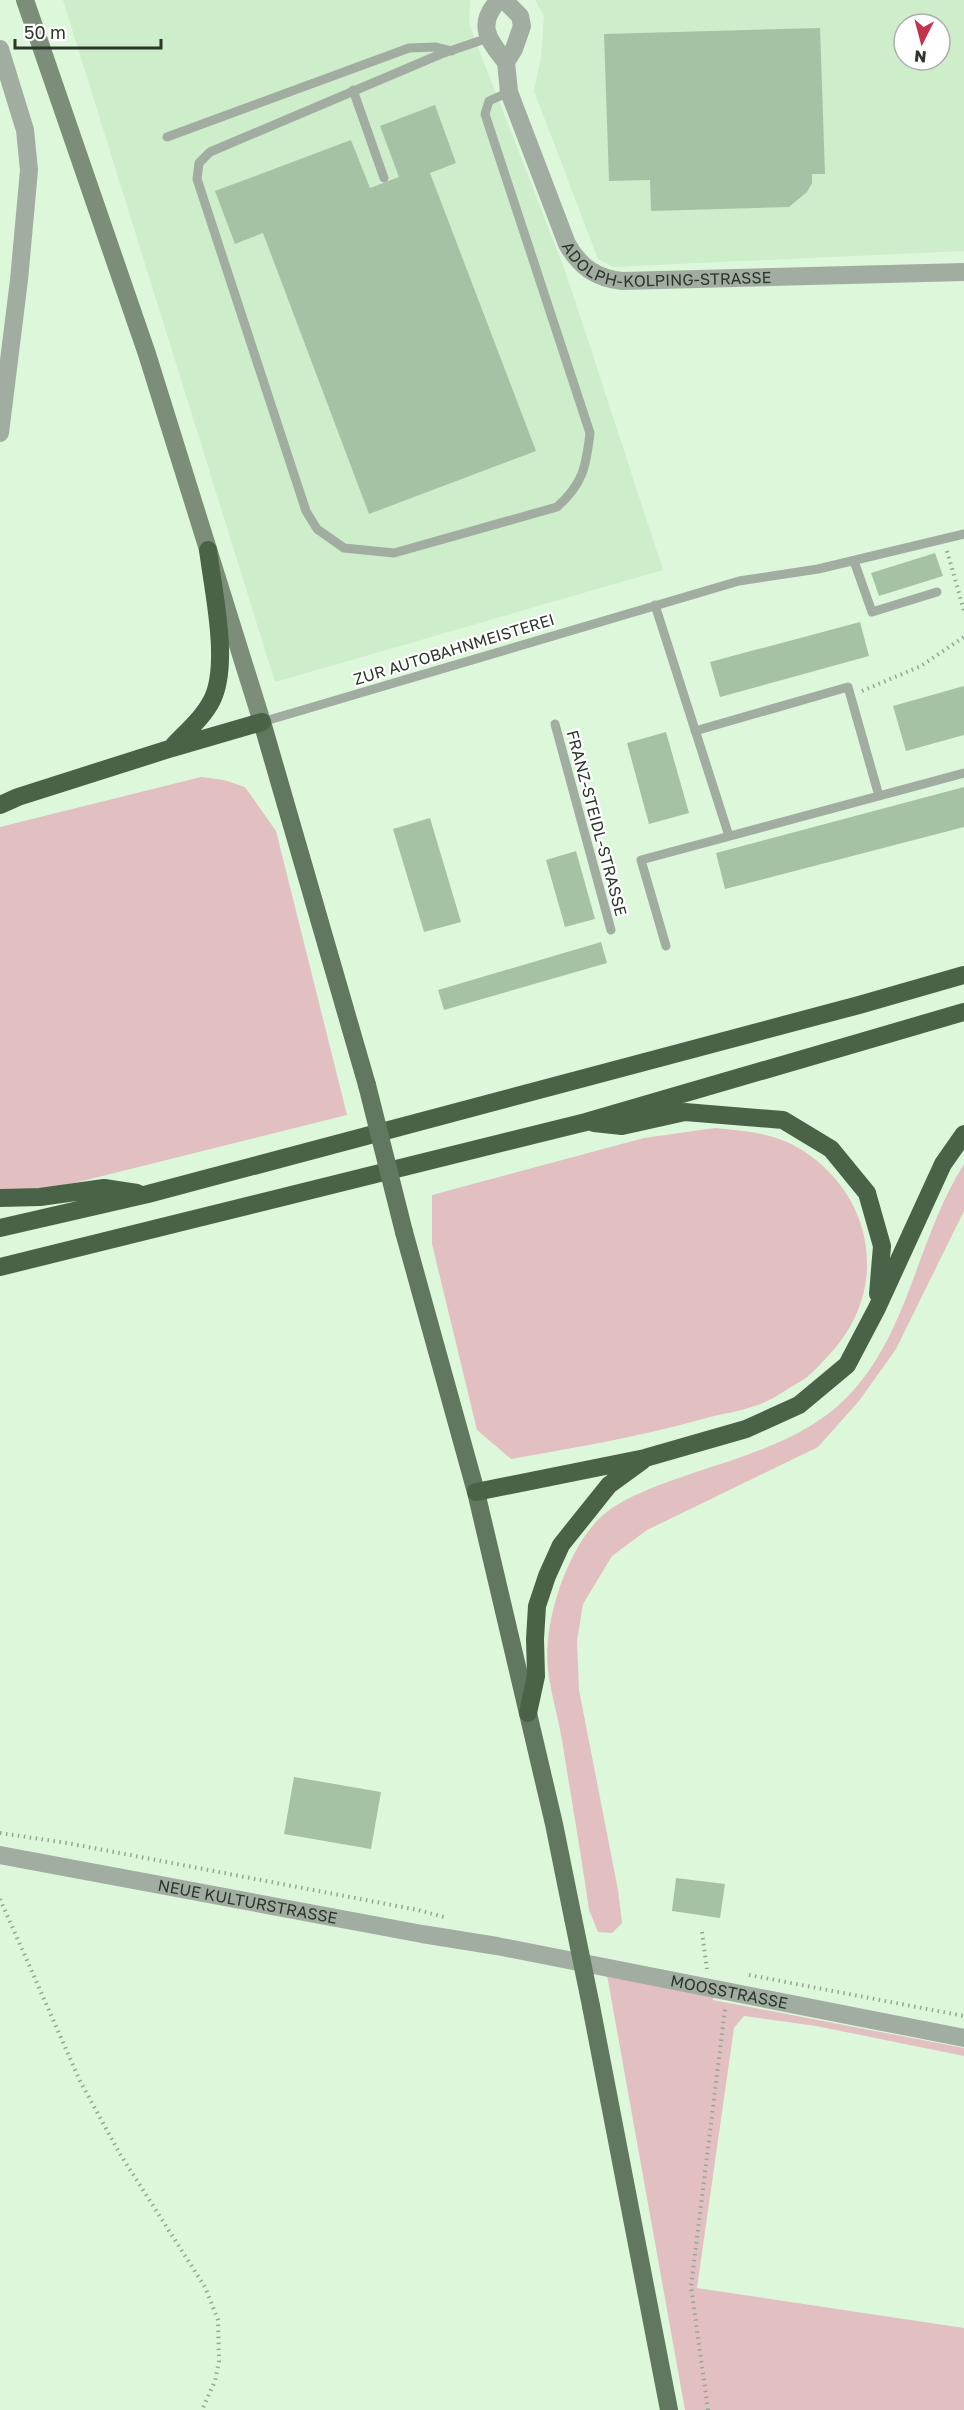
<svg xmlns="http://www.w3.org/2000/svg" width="964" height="2410" viewBox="0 0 964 2410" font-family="'Golos Text',sans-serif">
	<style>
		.built { fill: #ceedcb; fill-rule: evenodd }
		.green { fill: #e2c0c1 }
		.building { fill: #a6c2a4 }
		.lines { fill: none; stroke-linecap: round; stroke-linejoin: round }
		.path { stroke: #93a792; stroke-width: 4; stroke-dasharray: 1.5 4.5; stroke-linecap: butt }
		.lane { stroke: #a1ada0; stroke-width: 9 }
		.street { stroke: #a1ada0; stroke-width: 18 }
		.secondary { stroke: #7c8d7a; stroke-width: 18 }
		.primary { stroke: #61775f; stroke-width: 18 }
		.highway { stroke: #4a6348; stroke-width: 18 }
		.primary-bridge { stroke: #61775f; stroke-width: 18 }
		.labels { text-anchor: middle; stroke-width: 4.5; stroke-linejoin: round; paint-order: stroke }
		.street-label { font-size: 16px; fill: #2c362b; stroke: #fff }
	</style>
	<rect width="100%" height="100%" fill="#ddf7db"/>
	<!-- built -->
	<path class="built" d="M63,0H470L469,24L566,273L663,570L275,682Z
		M535,0H964V251L613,267L598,259L534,91L541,57L544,16ZM904,24H940V60H904Z"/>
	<!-- green -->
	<path class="green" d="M201,777L224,780L245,787L276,831L347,1115L50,1189L0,1192V827Z
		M715,1128C745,1131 776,1133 802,1150C876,1197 890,1292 828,1356C821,1363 814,1372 806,1378C792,1386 777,1397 763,1403C746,1410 727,1413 710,1417C643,1436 579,1447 511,1459L477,1430L432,1244V1195L644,1138Z
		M964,1164V1211L896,1349L859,1401L818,1447L647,1530L612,1556L583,1604L577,1641L579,1690L618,1890L622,1923L612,1933L598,1932L589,1910C581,1853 571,1797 562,1740C558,1717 551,1694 548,1670C542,1621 570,1536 612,1508C630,1496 653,1487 673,1480C734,1458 805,1443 851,1393C910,1329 918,1236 964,1164Z
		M607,1975L714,1994L713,2000L964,2048V2056L816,2026L744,2016L734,2028L697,2288L964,2328V2410H685Z"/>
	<!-- building -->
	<path class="building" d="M820,28L825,174H812V183L807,192L789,207L651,211L650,180L609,181L604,34Z
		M435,105L456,163L430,173L536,451L369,514L263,233L235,244L215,191L351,140L370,188L399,177L380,126Z
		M935,553L943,576L879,596L871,573Z
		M860,622L869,656L720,697L710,662Z
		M964,686V735L906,751L893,706Z
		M666,732L689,813L649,824L627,743Z
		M964,787V827L725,889L716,853Z
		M430,818L461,922L424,932L393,829Z
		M576,851L595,919L565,927L546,860Z
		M601,942L607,963L444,1010L438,990Z
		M294,1777L381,1792L371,1849L284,1834Z
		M676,1878L725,1884L720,1918L672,1911Z"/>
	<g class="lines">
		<!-- path -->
		<path class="path" d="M947,551L964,611
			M862,691L921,666L964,637
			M0,1833L67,1843L418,1910L444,1917
			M0,1899L80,2081L120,2154L205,2287L218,2320L219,2361L215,2381L202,2410
			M702,1932L707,1969
			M749,1975L964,2016
			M708,2410L691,2287L725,2009"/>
		<!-- lane -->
		<path class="lane" d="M488,38L441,54L210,152L199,163L197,179L306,511L317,529L344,548L394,553L557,507C583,484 586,467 590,433L485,114L489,101L509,92
			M353,90L384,178
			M167,137L409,48L436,47L452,51
			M854,561L872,612L937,592
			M655,605L729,836
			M262,722L739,581L818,569L964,534
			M555,724L611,930
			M695,731L848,687L879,796
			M666,946L641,860L964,773"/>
		<!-- street -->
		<g class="street">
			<path d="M499,0C476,24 488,40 506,62"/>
			<path id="s1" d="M504,0L520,16L522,26L514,49L506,62L509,92L567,244C580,267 596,278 622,281L964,272"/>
			<path d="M0,49L25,130L29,170L19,280L0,433"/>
			<path id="s2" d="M0,1855L422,1934L497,1946L964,2038"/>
		</g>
		<!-- secondary -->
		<path class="secondary" d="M25,0L147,354L262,722"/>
		<!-- primary -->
		<path class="primary" d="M262,722L367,1085
			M404,1232L476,1492L554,1824L573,1918
			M591,2006L669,2410"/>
		<!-- highway -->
		<path class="highway" d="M173,746C186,732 203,718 212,700C230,664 213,590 208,550
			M0,805L18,797L172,748L262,722
			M594,1123L622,1126L685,1112L783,1120L831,1149L867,1193L882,1246L878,1294
			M0,1198L40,1197L104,1188L137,1193
			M0,1228L148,1194L859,1005L964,975
			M0,1267L586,1122L964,1012
			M476,1492L645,1458L746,1429L799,1405L847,1365L877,1308L943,1164L964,1134
			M528,1713L536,1676L535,1639L537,1606L547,1576L561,1545L609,1485L642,1461"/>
		<!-- primary-bridge -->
		<path class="primary-bridge" d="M367,1085L404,1232
			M573,1918L591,2006"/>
	</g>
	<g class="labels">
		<!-- street labels -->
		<g class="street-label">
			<text dy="6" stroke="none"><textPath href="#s1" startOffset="374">ADOLPH-KOLPING-STRASSE</textPath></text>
			<text transform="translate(454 649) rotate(-17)" y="6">ZUR AUTOBAHNMEISTEREI</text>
			<text transform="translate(597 823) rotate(75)" y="6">FRANZ-STEIDL-STRASSE</text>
			<text dy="6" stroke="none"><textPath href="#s2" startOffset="252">NEUE KULTURSTRASSE</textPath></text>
			<text dy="6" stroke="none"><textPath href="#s2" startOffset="742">MOOSSTRASSE</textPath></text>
		</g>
	</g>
	<!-- north arrow -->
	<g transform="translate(922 42) rotate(186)"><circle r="28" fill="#ffffff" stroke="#abafaa" stroke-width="1.5"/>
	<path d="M0-4.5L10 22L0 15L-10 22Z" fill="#c3334c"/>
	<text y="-9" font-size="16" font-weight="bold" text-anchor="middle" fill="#2c362b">N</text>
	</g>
	<!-- scale -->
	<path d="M15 39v9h146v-9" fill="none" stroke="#2c362b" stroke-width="3"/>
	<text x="24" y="39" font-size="18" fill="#2c362b" stroke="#ffffff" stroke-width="4.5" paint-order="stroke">50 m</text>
</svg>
